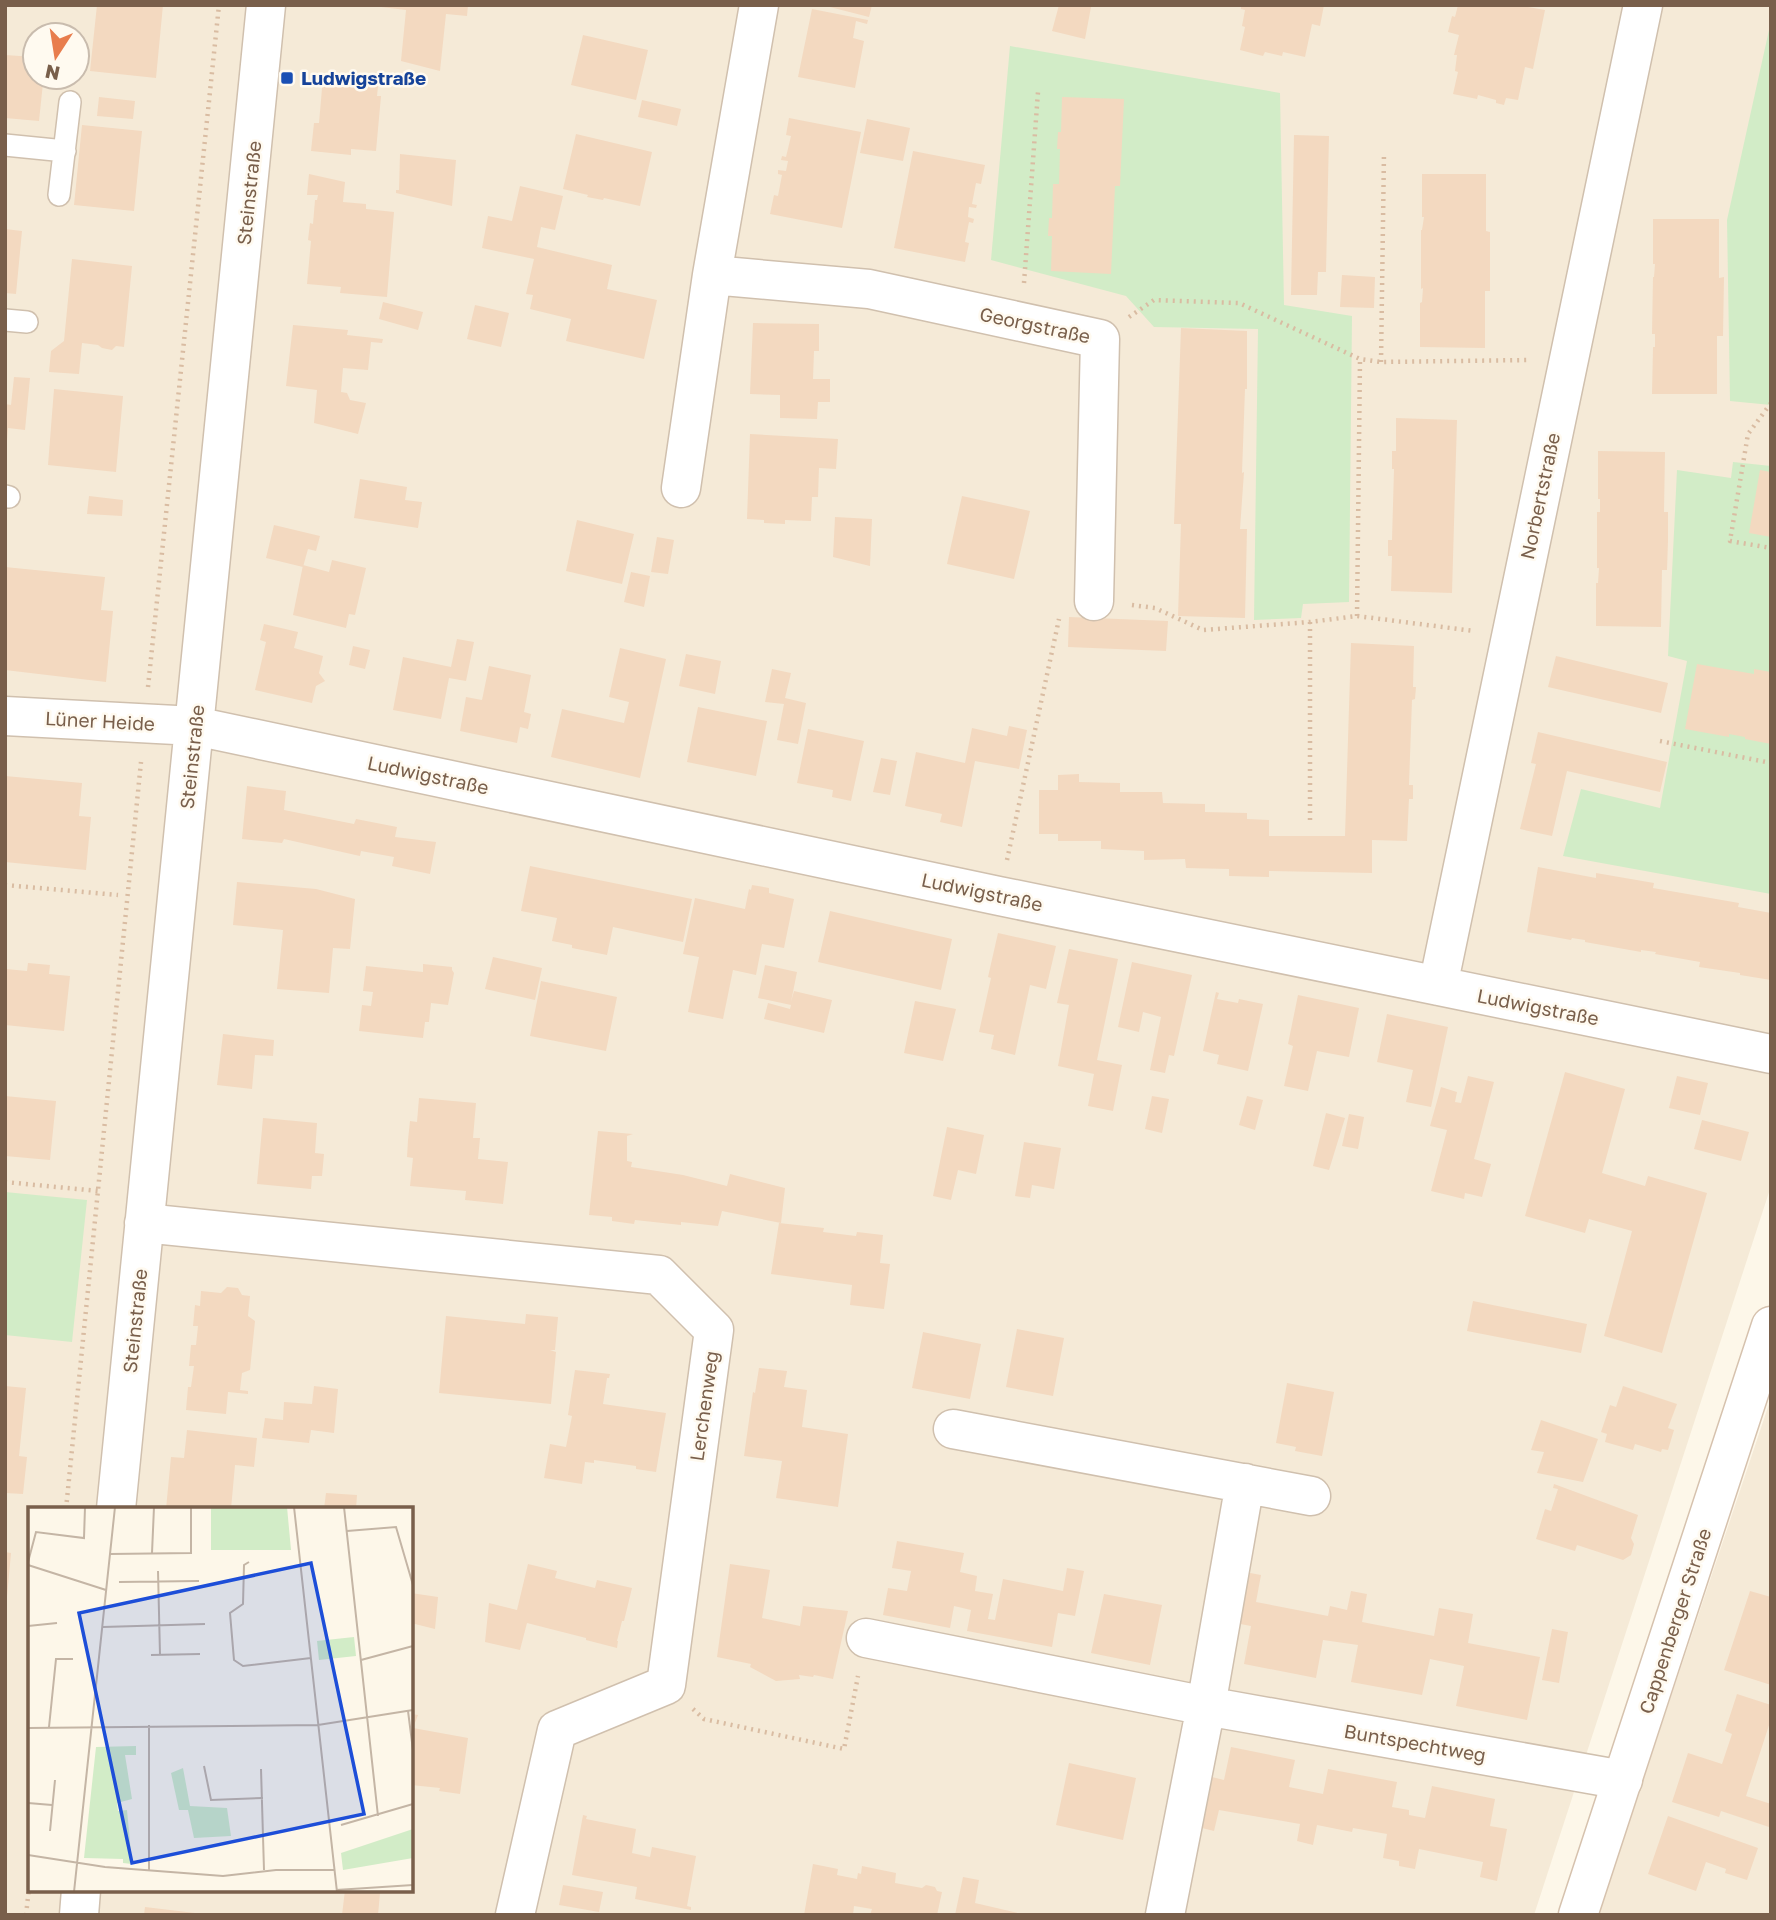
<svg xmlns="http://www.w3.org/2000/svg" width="1776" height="1920" viewBox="0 0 1776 1920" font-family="'Golos Text',sans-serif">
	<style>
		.residential { fill: #f5ead7; fill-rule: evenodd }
		.green { fill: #d2ecc7 }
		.building { fill: #f3d9c0 }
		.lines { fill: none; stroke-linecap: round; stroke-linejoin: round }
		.service-casing { stroke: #d0c0ae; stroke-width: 24 }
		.minor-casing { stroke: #d0c0ae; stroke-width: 41 }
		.secondary-casing { stroke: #d6c2ae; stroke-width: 41 }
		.path { stroke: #d9bca2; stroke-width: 4.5; stroke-dasharray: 2 5; stroke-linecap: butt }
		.service { stroke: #fff; stroke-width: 21 }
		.minor { stroke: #fff; stroke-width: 38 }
		.secondary { stroke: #fff; stroke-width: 38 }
		.transit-dot { fill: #1a4fb4; stroke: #fffaf0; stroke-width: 2.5 }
		.labels { text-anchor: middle; stroke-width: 5; stroke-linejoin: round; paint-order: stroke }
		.transit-label { font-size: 19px; font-weight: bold; fill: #164399; stroke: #fffaf0; text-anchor: start }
		.street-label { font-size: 19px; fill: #795f4b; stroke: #fffaf0 }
		.inset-road { fill: none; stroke: #c4b5a5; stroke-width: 2 }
		.view { fill: #1d4ed8; fill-opacity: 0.15; stroke: #1d4ed8; stroke-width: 3.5 }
		.inset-edge { fill: none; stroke: #795f4b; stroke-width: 3.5 }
	</style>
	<rect width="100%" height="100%" fill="#fdf7e9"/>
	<!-- residential -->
	<path class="residential" d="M5,5H1771V1186L1534,1915H5ZM35,35H77V77H35ZM30,1509H411V1890H30Z
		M1771,1398V1915H1598Z"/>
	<!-- green -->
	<path class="green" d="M1771,21V405L1730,401L1727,220Z
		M1010,46L1280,93L1284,305L1352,316L1349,602L1303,604L1301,618L1254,620L1258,329L1154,327L1126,296L991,260Z
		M1733,462L1771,466V894L1563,856L1581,789L1660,808L1687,661L1668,656L1677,470L1731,478Z
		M5,1192L87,1200L72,1342L5,1335Z"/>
	<!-- building -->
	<path class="building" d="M97,5H163L156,78L90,71Z
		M381,5H468L467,16L446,14L440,71L401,61L406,10L381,7Z
		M822,5H872L869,17Z
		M1059,5H1084L1091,7L1085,39L1052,31Z
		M1241,5H1324L1320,26L1312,24L1305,57L1283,52L1282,56L1265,52L1263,56L1240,50L1245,27L1242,26L1245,10L1241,9Z
		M1458,5H1529L1528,7L1545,10L1533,69L1525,67L1518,100L1506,98L1504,105L1496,103V100L1478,95L1477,99L1453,94L1458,72L1455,71L1457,55H1454L1459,35L1448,32L1452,16L1455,17Z
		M812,9L868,20L867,24L856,21L853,38L864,41L855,88L798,77Z
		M583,35L648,50L636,100L571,85Z
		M5,55L35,57V77H61L60,84L43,83L39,121L5,118Z
		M351,74L379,77L377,96H381L376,151L351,149V155L311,151L314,123H319L323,77L350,80Z
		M99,97L135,101L133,119L97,116Z
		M1062,97L1124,99L1120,186H1115L1111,274L1051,271L1052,236H1048L1049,218H1052L1053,184H1059L1060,149H1057L1058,132H1061Z
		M642,100L681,109L677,126L638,117Z
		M789,118L861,132L842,228L770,214L774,195L778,196L782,175L778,174V170L786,171L788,161L781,160L782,156L786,157L791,136L786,135Z
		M867,119L910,128L903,161L860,153Z
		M82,125L142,131L134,211L74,205Z
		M576,134L652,152L640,206L604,198L603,200L587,197L588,195L563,189Z
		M1294,135L1329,136L1326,272H1318L1317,295H1291Z
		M913,151L985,165L981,184L976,183L972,204L977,205L976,208L969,207L968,217L974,219L973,223L969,222L965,242L969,243L965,262L894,248Z
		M400,154L456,160L452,206L396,193V190H399Z
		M309,174L345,182L343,202L366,204V209L394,212L387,297L340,293L341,287L307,284L311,241L308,240L310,223L313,224L315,200H317L318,195H307Z
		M1422,174H1486V231L1490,232V291H1485V348L1420,347V303L1422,302L1423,288L1421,289V230H1422L1424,217H1422Z
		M520,186L563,196L555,230L541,227L537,247L612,265L607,289L657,300L644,359L566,341L571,319L530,309L533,295L526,294L534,259L482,248L488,216L512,221Z
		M1653,219H1719V278L1724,277L1723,336H1717V394H1652L1653,347H1655V334H1652L1653,277H1654L1655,264H1653Z
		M5,229L22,231L16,294L5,293Z
		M72,259L132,266L124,347L116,346L112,350L102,348L98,345L82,343L79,374L49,372L51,351L64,341Z
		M1342,275L1375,277L1374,308L1340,307Z
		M383,302L423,312L418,330L379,319Z
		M475,305L509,313L501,347L467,339Z
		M753,323L819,324V351H814L813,379H830V402H818L817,419L780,418V395L750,394Z
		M293,325L348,330L347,335L383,339L382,343L371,342L368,370L343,368L341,392L347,393L350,400L366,403L358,434L314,423L317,390L286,386Z
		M1181,328L1247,331V389H1245L1242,473L1244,472L1240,529H1247L1245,618L1178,616L1181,524H1174Z
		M14,377L30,378L25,430L8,428L7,441H5V404L11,405Z
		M54,389L123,396L116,472L48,465Z
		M1396,418L1457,420L1452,593L1391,591L1392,556H1388V540H1392L1394,469H1392V451H1396Z
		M750,434L838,439L836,469L819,468L818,497H812L811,521L785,520V524L764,523V520L747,519Z
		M1598,451L1665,452L1664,512H1668V541L1667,570H1662L1661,627L1596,626V583H1598L1599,568H1597V512H1600V499H1598Z
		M1760,470L1771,472V537L1749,533Z
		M360,479L407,487L405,500L422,502L418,528L354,518Z
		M89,496L123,500L122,516L87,514Z
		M962,496L1030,511L1014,579L947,564Z
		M835,517L872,519L870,566L833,557Z
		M577,520L634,534L622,584L566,571Z
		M274,525L320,536L316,551L308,549L303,567L266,558Z
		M657,537L674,540L668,574L651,572Z
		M332,560L366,568L355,615L349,614L346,628L293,615L303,565L329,572Z
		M5,567L105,577L101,610L113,611L106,682L5,670Z
		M631,572L650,576L644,607L624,602Z
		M1069,617L1168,621L1166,651L1068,647Z
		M264,624L298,632L294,648L323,656L319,673L325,681L316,686L312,703L255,690L266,642L260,640Z
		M457,639L474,642L466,681L449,678L441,719L393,710L403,657L451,667Z
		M1351,643L1414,646L1413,687H1416L1415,699L1412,700L1409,785H1413V799H1409L1407,841L1372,840V873L1269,871V877L1229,876V869L1186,868L1185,859L1144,860V851L1101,849V841H1058V834H1039V790H1058V775L1079,774V782L1120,783V792H1162L1163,803L1205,804V812L1247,813V819L1269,820V836H1345Z
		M353,646L370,650L365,669L349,665Z
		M620,648L666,659L640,778L551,757L562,709L624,723L629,702L609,697Z
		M686,654L721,661L715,694L679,686Z
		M1556,656L1668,683L1661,713L1548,687Z
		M1697,664L1754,674V669L1771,672V744L1745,739V737L1729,734V737L1685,729Z
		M489,666L531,675L524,712L531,714L528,729L520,727L517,743L460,731L466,697L482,700Z
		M772,669L791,673L785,698L806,703L798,744L777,740L784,704L765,702Z
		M698,707L767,721L756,776L687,762Z
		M1009,726L1027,730L1019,769L975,761L962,827L940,822L942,814L905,806L916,752L965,763L972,728L1007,736Z
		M808,729L864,741L851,801L832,797L833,790L797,783Z
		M1538,732L1667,762L1660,792L1567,771L1552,836L1520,829L1536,764L1531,763Z
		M881,758L897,761L890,795L873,792Z
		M5,776L82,783L79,816L91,817L86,870L5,862Z
		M247,786L286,791L284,810L354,824L356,819L397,827L395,837L436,842L430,874L392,866L394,857L361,851L360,856L284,839L282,843L242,839Z
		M530,866L692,899L683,942L613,927L607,955L572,948V945L552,941L557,918L521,911Z
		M1538,867L1596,878V873L1654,883L1653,888L1739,903L1738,907L1771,913V980L1740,975V973L1699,967L1700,962L1655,954L1656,952L1641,950V952L1585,942V940L1572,938L1571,940L1527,932Z
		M237,882L316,889L355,899L350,949L333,948L329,993L277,989L283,930L233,925Z
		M752,885L769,888V893L794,899L784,948L762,944L756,975L733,970L723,1019L688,1012L699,957L683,954L695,898L745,909L749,889L751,890Z
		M830,911L952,939L941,990L818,962Z
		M998,933L1056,946L1046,989L1030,985L1015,1055L991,1049L994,1035L979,1032L991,978L988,977Z
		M1069,949L1118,959L1097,1060L1122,1065L1113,1111L1088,1106L1094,1074L1058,1066L1069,1005L1057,1003Z
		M493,957L542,968L535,1000L485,989Z
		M1132,962L1192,975L1174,1056L1169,1055L1165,1073L1150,1070L1161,1017L1143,1012L1139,1032L1118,1027Z
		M28,963L50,965L49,974L70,976L64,1031L5,1025L6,969L27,971Z
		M423,964L452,967V970L454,973L448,1005L431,1003L429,1022H425L423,1038L359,1031L362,1005L371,1006L373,992L363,991L366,966L423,972Z
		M765,965L797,972L791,1002L794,991L832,1000L824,1033L764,1019L768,1003L790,1009L791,1005L758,998Z
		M541,981L617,997L606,1051L530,1036Z
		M1216,992L1219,993L1217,999L1238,1003L1239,999L1263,1004L1248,1071L1217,1064L1219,1055L1203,1051Z
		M1298,995L1359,1008L1349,1057L1317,1051L1308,1091L1284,1086L1293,1046L1288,1044Z
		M915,1001L956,1009L943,1061L904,1053Z
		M1387,1014L1448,1027L1431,1107L1406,1102L1413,1070L1377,1062Z
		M223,1034L274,1040L273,1056L255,1055L252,1089L217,1085Z
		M1565,1072L1625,1089L1602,1173L1645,1186L1648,1176L1707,1193L1662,1353L1604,1336L1632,1231L1589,1219L1585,1233L1525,1216Z
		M1468,1076L1494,1082L1474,1159L1491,1164L1482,1197L1465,1193L1464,1199L1431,1191L1447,1130L1430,1126L1441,1087L1457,1092L1455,1102L1461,1103Z
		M1677,1076L1708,1083L1700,1115L1669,1108Z
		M5,1096L56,1101L50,1160L5,1156Z
		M1152,1096L1169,1099L1162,1133L1145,1129Z
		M1247,1096L1263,1100L1255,1130L1239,1125Z
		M419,1098L476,1103L473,1138H480L478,1159L508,1162L503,1204L465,1200L466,1191L410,1186L413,1158L407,1157L408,1140L410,1121L417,1122Z
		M1326,1113L1345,1118L1329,1170L1313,1166Z
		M1349,1114L1364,1117L1358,1149L1342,1146Z
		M263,1118L317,1123L315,1153L324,1154L322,1176H312L311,1189L257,1184Z
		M1702,1120L1749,1132L1741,1161L1694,1149Z
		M947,1127L984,1135L976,1174L958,1170L951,1200L933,1196Z
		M598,1131L633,1134L627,1136V1161L632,1162L631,1167L683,1175L727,1186L730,1174L785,1188L781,1223L722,1211L718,1226L681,1222V1225L635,1220L634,1224L612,1221V1217L589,1215Z
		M1024,1142L1061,1148L1054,1189L1032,1185L1030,1198L1015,1196Z
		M779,1223L824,1228L823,1232L856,1236L857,1232L883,1235L880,1263L890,1264L884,1309L850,1305L852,1285L771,1274Z
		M227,1287L238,1288L242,1295L250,1296L248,1316L255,1321L250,1370L242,1373L240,1390L248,1391V1394L228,1392L226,1414L186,1410L188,1387H191L194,1366H189L191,1345H196L198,1326H193L195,1305L200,1306L201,1291L221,1293Z
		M1473,1301L1587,1324L1581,1353L1467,1331Z
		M526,1314L558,1317L555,1350H550L556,1352L551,1404L439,1393L446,1316L525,1324Z
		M1017,1329L1064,1338L1053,1396L1006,1387Z
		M923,1332L981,1344L970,1399L912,1388Z
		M759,1368L787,1371L784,1387L807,1390L802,1427L848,1434L838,1507L776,1498L782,1461L744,1456L753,1392L755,1393Z
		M575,1370L610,1374L609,1378H607L603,1404L666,1413L656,1472L636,1469V1466L594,1460V1463L585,1462L582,1484L544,1478L550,1444L566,1447L572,1416L568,1415Z
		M1287,1383L1334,1392L1322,1456L1295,1451L1296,1447L1276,1443Z
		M5,1386L26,1388L19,1456L27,1457L23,1494L5,1493Z
		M314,1386L338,1389L334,1433L311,1430L309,1443L262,1438L265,1418L283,1420L284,1402L312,1404Z
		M1623,1386L1677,1404L1668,1428L1674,1430L1668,1450L1662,1449L1661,1452L1635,1444L1633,1450L1605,1442L1607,1434L1601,1432L1610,1405L1616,1407Z
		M1541,1420L1598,1439L1583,1482L1537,1473L1544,1452L1531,1450Z
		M187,1430L257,1438L254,1467L235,1465L231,1509H166L171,1457L184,1458Z
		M1554,1484L1638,1515L1631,1538L1634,1544L1631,1555L1623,1560L1577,1545L1575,1551L1536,1539L1545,1509L1551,1511L1558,1489L1553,1488Z
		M326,1493L357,1495L356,1509H324Z
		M897,1541L964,1553L960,1572L977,1576L975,1591L993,1594L988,1619L995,1620L1003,1579L1063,1591L1067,1568L1084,1571L1075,1616L1058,1613L1052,1647L967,1631L971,1610L954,1606L950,1628L883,1615L888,1588L907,1591L911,1571L892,1568Z
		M5,1552L11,1553L7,1597H5Z
		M528,1564L557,1571L555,1578L595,1588L597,1580L632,1588L624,1621H622L617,1641H618L617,1648L586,1640V1638L527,1623L520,1650L485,1642L489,1603L517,1610Z
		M730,1564L770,1570L762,1618L800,1626L803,1606L848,1611L833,1679L814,1675L813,1677L799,1675L800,1679L776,1681L750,1667L751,1664L717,1657Z
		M1245,1572L1261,1575L1256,1602L1328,1616L1330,1606L1347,1610L1351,1591L1367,1594L1362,1622L1434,1636L1439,1608L1473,1614L1468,1643L1540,1657L1527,1720L1456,1706L1464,1666L1430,1659L1422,1695L1351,1682L1358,1645L1323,1640L1316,1678L1244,1664L1251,1626L1235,1623Z
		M1750,1591L1771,1597V1685L1724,1670Z
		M411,1593L438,1597L435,1629L411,1623Z
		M1104,1594L1162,1605L1150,1665L1091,1653Z
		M1552,1629L1568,1632L1559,1683L1542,1680Z
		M1737,1694L1771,1705V1719L1746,1796L1771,1804V1822L1769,1827L1721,1811L1719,1817L1672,1802L1688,1753L1722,1764L1732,1734L1725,1731Z
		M411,1714L418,1715L413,1728L468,1738L460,1794L439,1791L440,1788L411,1785Z
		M1231,1747L1295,1760L1289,1787L1323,1794L1328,1769L1397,1782L1392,1807L1409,1810V1815L1425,1818L1432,1786L1495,1799L1490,1826L1507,1829L1497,1881L1480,1877L1483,1862L1419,1849L1415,1869L1399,1866V1861L1383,1858L1387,1834L1353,1828L1352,1832L1317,1825L1313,1845L1297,1841L1300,1824L1219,1810L1214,1831L1198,1827L1208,1776L1224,1780Z
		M1069,1763L1136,1778L1123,1840L1056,1825Z
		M583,1815L587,1816L586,1819L636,1829L632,1853L650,1857L652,1847L696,1856L687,1906L691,1907V1910L635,1899L637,1887L572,1875Z
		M1668,1816L1758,1848L1747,1880L1725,1873L1726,1869L1706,1862L1696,1891L1648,1874Z
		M813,1864L838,1869L837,1875L857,1879L858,1873L861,1874L862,1866L896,1873L895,1883L922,1888L926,1885L935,1887L937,1891L942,1892L937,1915H870L872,1909L854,1906L853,1915H804Z
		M963,1877L979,1880L975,1903L1026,1915H955Z
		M563,1885L603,1892L599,1912L559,1905Z
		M345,1890H383V1893H380L378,1915H342Z
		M145,1907L195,1913V1915H144Z"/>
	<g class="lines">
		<!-- service casing -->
		<g class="service-casing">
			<path id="service" d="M5,145L65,151
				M59,195L70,102
				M5,320L27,322
				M5,496L9,497"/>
		</g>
		<!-- minor casing -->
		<g class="minor-casing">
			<path id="minor" d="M712,275L869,289L1100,339L1094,601
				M681,488L712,275L759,5
				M5,716L195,726L999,896L1771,1054
				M1438,986L1643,5
				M144,1223L659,1275L714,1330L666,1685L557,1730L515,1915
				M953,1429L1311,1496
				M116,1509L266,5
				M866,1638L1206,1706L1623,1780
				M79,1915L81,1890
				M1165,1915L1206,1706L1245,1483"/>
		</g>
		<!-- secondary casing -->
		<g class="secondary-casing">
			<path id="secondary" d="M1578,1915L1771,1326"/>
		</g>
		<!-- path -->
		<path class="path" d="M1024,283L1038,92
			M1129,317L1154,300L1239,303L1360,359L1381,362L1529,360
			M1381,362L1384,152
			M1771,403L1748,434L1730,541L1771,548
			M1132,605L1155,608L1203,630L1310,622L1357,616L1474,631
			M1357,616L1360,359
			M148,687L219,5
			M1660,741L1771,763
			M1310,820V622
			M1007,860L1059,619
			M5,885L118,895
			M5,1182L98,1191
			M66,1509L141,762
			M693,1709L704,1719L844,1749L858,1676
			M26,1915L30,1879"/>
		<!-- service -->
		<use href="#service" class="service"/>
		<!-- minor -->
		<use href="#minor" class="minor"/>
		<!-- secondary -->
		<use href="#secondary" class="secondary"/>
	</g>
	<!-- markers -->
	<rect class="transit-dot" x="280" y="71" width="14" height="14" rx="3.5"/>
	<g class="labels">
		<!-- transit labels -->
		<g class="transit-label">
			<text x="301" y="85">Ludwigstraße</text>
		</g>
		<!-- street labels -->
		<g class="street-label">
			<text transform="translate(249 193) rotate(-84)" y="7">Steinstraße</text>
			<text transform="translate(1035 325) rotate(12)" y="7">Georgstraße</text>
			<text transform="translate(1540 496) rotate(-78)" y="7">Norbertstraße</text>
			<text transform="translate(100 721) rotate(3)" y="7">Lüner Heide</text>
			<text transform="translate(192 757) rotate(-84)" y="7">Steinstraße</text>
			<text transform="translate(428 775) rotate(12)" y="7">Ludwigstraße</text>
			<text transform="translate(982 892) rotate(12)" y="7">Ludwigstraße</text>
			<text transform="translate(1538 1007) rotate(11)" y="7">Ludwigstraße</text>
			<text transform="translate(135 1321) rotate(-84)" y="7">Steinstraße</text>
			<text transform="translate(704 1406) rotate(-82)" y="7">Lerchenweg</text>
			<text transform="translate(1675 1621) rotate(-72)" y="7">Cappenberger Straße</text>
			<text transform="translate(1415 1743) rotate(10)" y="7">Buntspechtweg</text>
		</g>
	</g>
	<!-- overview -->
	<g transform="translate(28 1507)">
		<rect width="385" height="385" fill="#fdf7e9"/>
		<path d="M183,0H259L263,43H183ZM326,130L328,149L291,153L289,134ZM108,239V248H97L104,292L89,296L90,304L99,303L104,357L95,356V352L56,351L68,240ZM155,261L162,299L199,301L203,329L166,331L160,303H151L143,266ZM385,322V351L315,363L313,346Z" fill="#d2ecc7"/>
		<path class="inset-road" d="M266,0L309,385M316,0L350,309M319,24L368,20L385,78M124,46L126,0M82,47L163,46V0M0,55L8,25L56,31L57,0M221,55L216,58L215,97L202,106L206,153L215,159L283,151M0,58L78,83M130,64L132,148M91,75L171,74M0,119L29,116M75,120L177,117M123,148L172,147M333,153L385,139M380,204L385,243M121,218V364M21,220L28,152H45M0,221L290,218L385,203M176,259L183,293L235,291M233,262L236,363M0,296L24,298M313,318L385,297M22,324L27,273M0,348L77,360L195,369L248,363H306M308,383L385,378M46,385L87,0"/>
		<path class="view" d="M283,56L336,307L104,356L51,106Z"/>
		<rect width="385" height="385" class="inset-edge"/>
	</g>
	<!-- border -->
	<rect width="1776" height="1920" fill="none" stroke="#795f4b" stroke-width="14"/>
	<!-- north arrow -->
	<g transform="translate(56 56) rotate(192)"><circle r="33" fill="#fffaf0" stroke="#c9bcae" stroke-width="2"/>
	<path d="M0-5L12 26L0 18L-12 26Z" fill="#e87d4d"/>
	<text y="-10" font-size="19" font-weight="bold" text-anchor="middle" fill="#795f4b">N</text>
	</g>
</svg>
